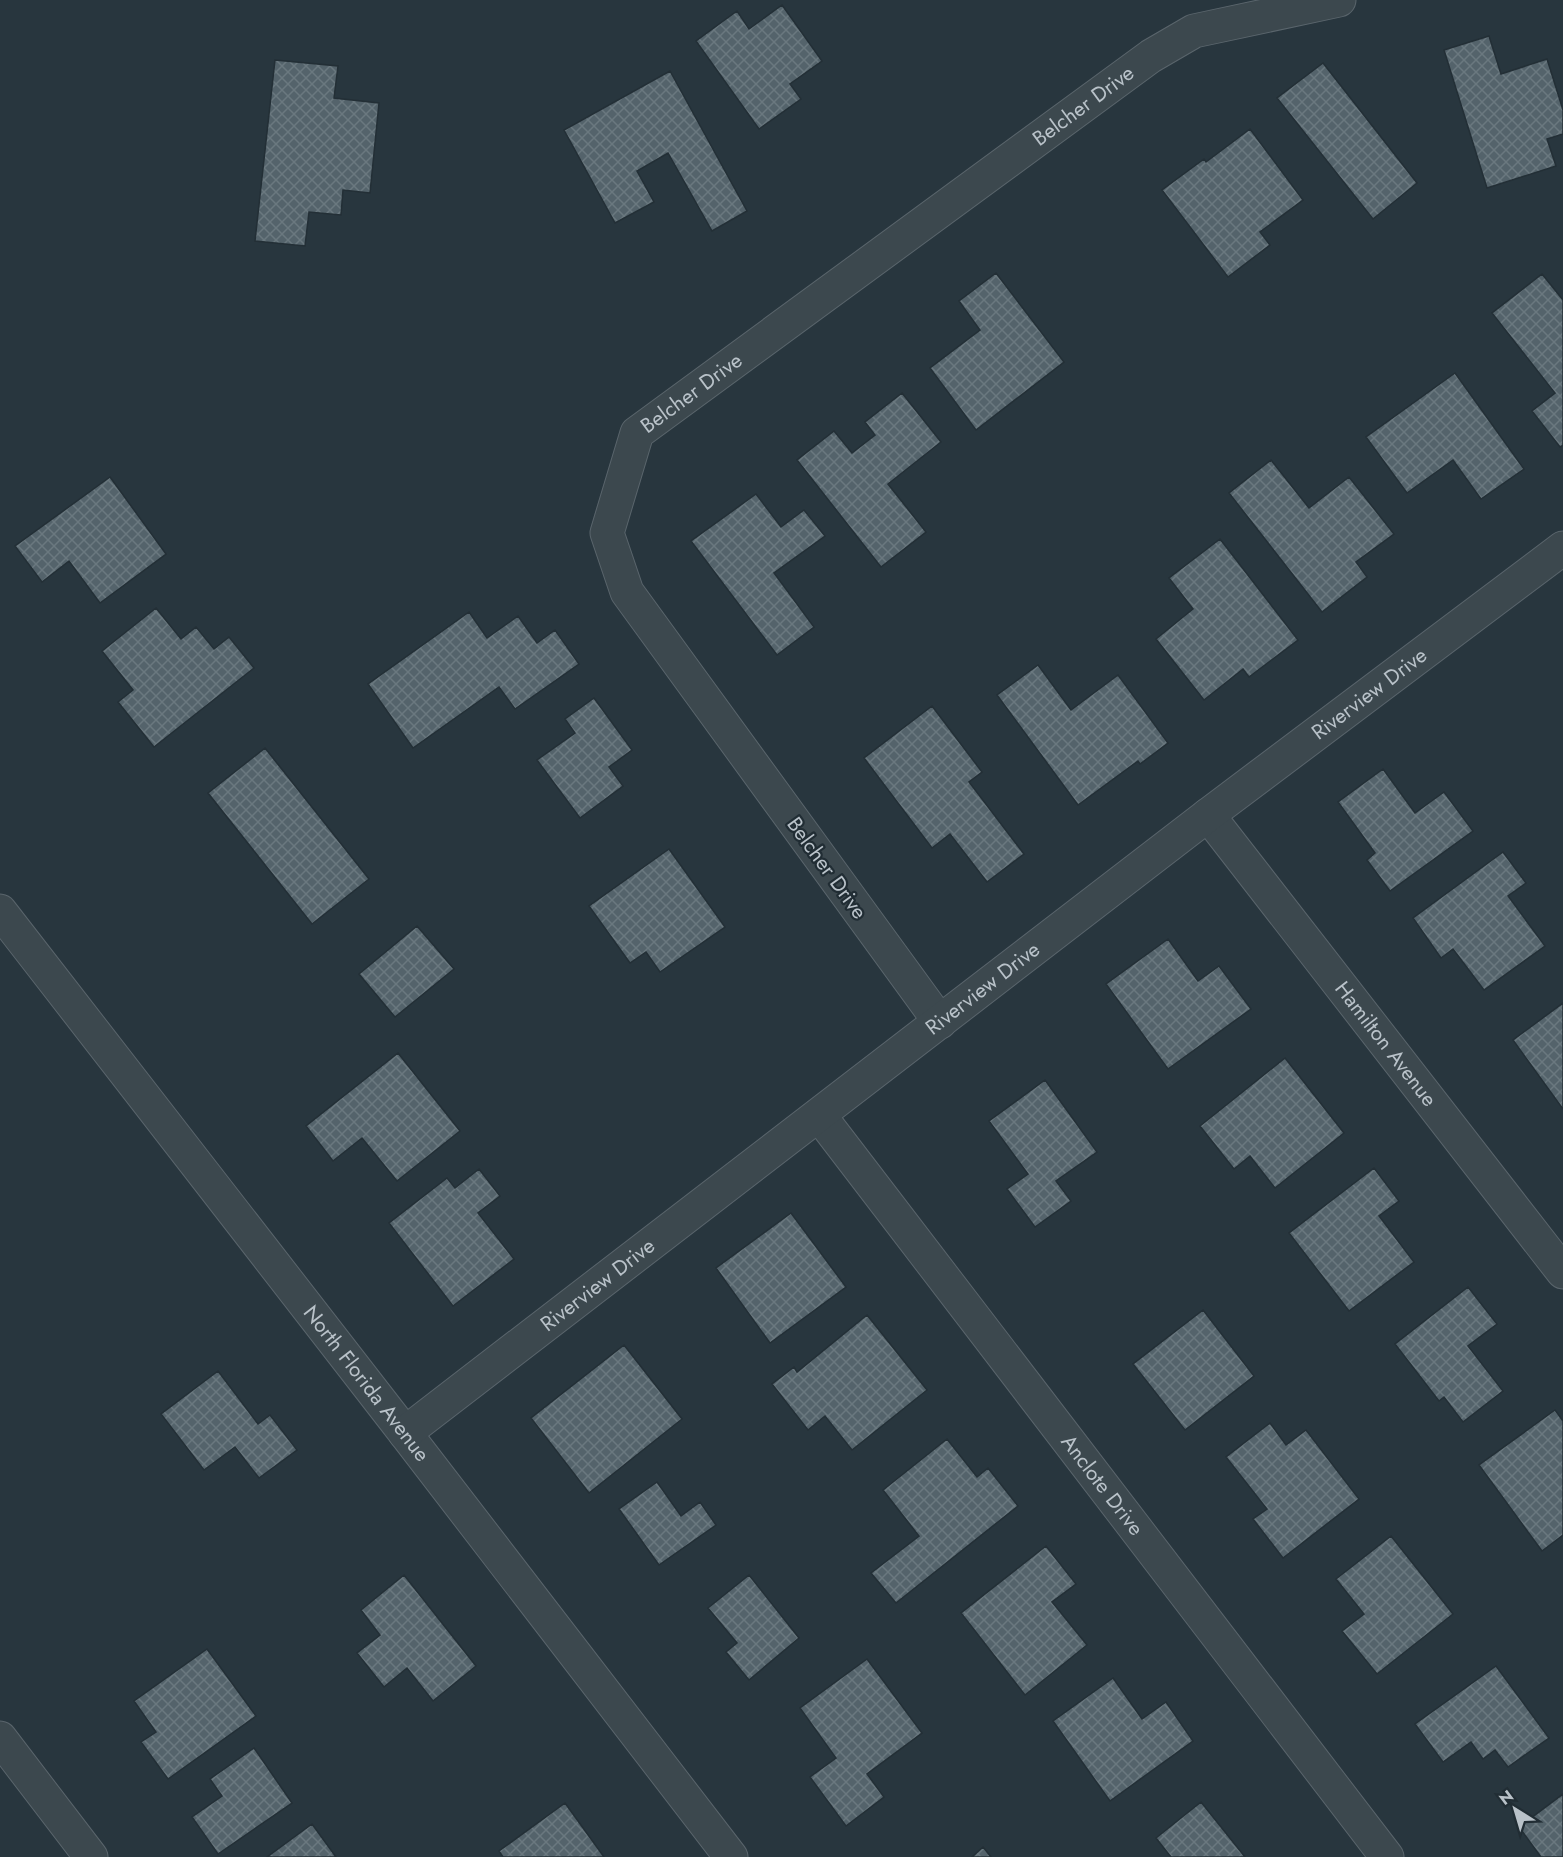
<svg xmlns="http://www.w3.org/2000/svg" width="1563" height="1857" viewBox="0 0 1563 1857" font-family="Jost,sans-serif">
	<style>
		.building { fill: url(#building-cross-hatch); stroke: #232f36; stroke-width: 1.5 }
		.lines { fill: none; stroke-linecap: round; stroke-linejoin: round }
		.minor-casing { stroke: #5a656c; stroke-width: 35 }
		.minor { stroke: #3c484e; stroke-width: 33 }
		.labels { text-anchor: middle; stroke-width: 4.5; stroke-linejoin: round; paint-order: stroke }
		.street-label { font-size: 21px; fill: #b9c2c9; stroke: #212d34 }
	</style>
	<defs>
		<pattern id="building-cross-hatch" width="8" height="8" patternUnits="userSpaceOnUse" patternTransform="scale(1.5)"><rect width="8" height="8" fill="#54636b"/><path d="M0 0l8 8M0 8l8-8" fill="none" stroke="#6a787f"/></pattern>
	</defs>
	<rect width="100%" height="100%" fill="#28363e"/>
	<!-- building -->
	<path class="building" d="M782,5L822,61L790,84L801,99L759,129L696,41L737,11L749,29Z
		M1489,36L1501,74L1547,59L1563,110V134L1547,139L1556,166L1487,188L1444,50Z
		M275,60L338,66L334,98L379,103L370,193L343,190L341,215L309,212L305,246L255,241Z
		M1323,63L1417,183L1373,219L1277,98Z
		M670,71L747,211L712,231L668,153L637,171L654,202L615,223L564,130Z
		M1250,129L1303,200L1260,232L1270,245L1228,277L1162,190L1204,159L1206,162Z
		M996,273L1064,362L976,430L930,368L980,330L959,301Z
		M1542,274L1563,300V445L1560,447L1532,411L1555,393L1492,313Z
		M1455,373L1524,469L1481,499L1453,460L1407,493L1366,437Z
		M902,393L941,442L888,484L926,532L881,567L797,460L834,431L852,453L875,435L865,422Z
		M1271,460L1309,508L1349,477L1394,534L1356,562L1367,577L1322,612L1229,493Z
		M110,477L166,554L100,603L69,561L42,582L15,546Z
		M756,494L781,527L804,510L825,536L774,573L814,627L777,655L691,541Z
		M1220,539L1298,640L1249,677L1243,669L1204,700L1156,639L1193,609L1169,578Z
		M156,608L181,639L196,627L214,649L229,637L254,668L154,747L118,702L133,690L102,651Z
		M469,612L487,638L518,616L537,643L555,630L579,664L515,709L499,687L413,748L368,684Z
		M1038,665L1071,710L1118,675L1168,743L1140,764L1138,761L1078,805L997,695Z
		M594,698L632,750L609,767L623,786L580,818L537,760L575,733L565,719Z
		M932,706L982,772L969,782L1024,854L987,882L950,834L932,848L864,758Z
		M265,748L369,879L312,924L208,793Z
		M1383,769L1415,813L1444,792L1473,831L1390,891L1367,860L1375,853L1338,802Z
		M669,849L725,927L660,972L646,952L630,963L589,906Z
		M1503,852L1526,883L1508,896L1545,946L1484,990L1453,949L1441,958L1413,918Z
		M417,926L454,969L395,1017L359,974Z
		M1168,939L1198,981L1219,966L1251,1009L1168,1069L1106,984Z
		M1563,1003V1109L1513,1040Z
		M398,1053L460,1131L397,1181L362,1138L333,1161L306,1126Z
		M1285,1058L1344,1133L1275,1188L1250,1156L1234,1169L1200,1126Z
		M1045,1080L1097,1152L1056,1181L1071,1201L1035,1227L1007,1189L1028,1174L989,1121Z
		M1374,1168L1399,1201L1379,1216L1414,1262L1349,1311L1289,1233Z
		M479,1169L500,1196L478,1213L514,1259L453,1306L389,1223L447,1178L455,1188Z
		M791,1213L846,1287L770,1343L716,1268Z
		M1468,1287L1497,1324L1468,1346L1503,1391L1463,1422L1444,1397L1439,1401L1395,1344Z
		M1203,1310L1254,1376L1185,1430L1133,1364Z
		M867,1315L927,1390L852,1450L825,1416L808,1430L772,1384L794,1367L797,1372Z
		M624,1345L682,1419L589,1493L531,1418Z
		M218,1371L258,1424L270,1415L297,1450L259,1478L235,1447L204,1470L161,1414Z
		M1555,1410L1563,1421V1535L1542,1551L1479,1465Z
		M1270,1423L1286,1445L1306,1430L1359,1499L1283,1558L1253,1519L1267,1509L1226,1457Z
		M947,1439L977,1477L988,1468L1018,1506L896,1603L871,1573L919,1536L883,1490Z
		M657,1482L681,1516L700,1502L716,1525L659,1565L619,1509Z
		M1391,1536L1453,1614L1377,1674L1342,1631L1364,1614L1336,1579Z
		M1046,1546L1076,1584L1052,1602L1087,1645L1025,1695L961,1613Z
		M404,1575L476,1666L433,1701L407,1668L384,1687L357,1653L380,1635L361,1610Z
		M749,1575L799,1638L749,1680L726,1652L737,1643L708,1608Z
		M207,1649L256,1716L168,1779L141,1742L156,1732L134,1701Z
		M867,1659L922,1733L867,1774L884,1797L846,1826L810,1777L836,1758L800,1708Z
		M1496,1666L1549,1738L1508,1767L1495,1750L1483,1759L1471,1742L1443,1762L1415,1724Z
		M1113,1678L1142,1719L1166,1702L1193,1741L1110,1801L1053,1721Z
		M254,1748L292,1803L218,1854L192,1817L222,1796L210,1779Z
		M1563,1794V1857H1541L1519,1827Z
		M1201,1802L1245,1857H1171L1156,1838Z
		M565,1803L604,1857H503L499,1851Z
		M312,1824L336,1857H267Z
		M983,1847L991,1857H972Z"/>
	<g class="lines">
		<!-- minor casing -->
		<g class="minor-casing">
			<g id="minor">
				<path id="s1" d="M1208,815L1563,1272"/>
				<path id="s2" d="M0,911L405,1433L731,1857"/>
				<path id="s3" d="M940,1022L627,592L607,533L637,433L1151,56L1194,31L1339,0"/>
				<path id="s4" d="M819,1115L1387,1857"/>
				<path id="s5" d="M405,1433L1208,815L1563,548"/>
				<path d="M0,1738L91,1857"/>
			</g>
		</g>
		<!-- minor -->
		<use href="#minor" class="minor"/>
	</g>
	<g class="labels">
		<!-- street labels -->
		<g class="street-label">
			<text dy="7" stroke="none"><textPath href="#s3" startOffset="1252">Belcher Drive</textPath></text>
			<text dy="7" stroke="none"><textPath href="#s3" startOffset="766">Belcher Drive</textPath></text>
			<text dy="7" stroke="none"><textPath href="#s5" startOffset="1215">Riverview Drive</textPath></text>
			<text transform="translate(827 868) rotate(54)" y="7">Belcher Drive</text>
			<text dy="7" stroke="none"><textPath href="#s5" startOffset="729">Riverview Drive</textPath></text>
			<text dy="7" stroke="none"><textPath href="#s1" startOffset="290">Hamilton Avenue</textPath></text>
			<text dy="7" stroke="none"><textPath href="#s5" startOffset="243">Riverview Drive</textPath></text>
			<text dy="7" stroke="none"><textPath href="#s2" startOffset="598">North Florida Avenue</textPath></text>
			<text dy="7" stroke="none"><textPath href="#s4" startOffset="466">Anclote Drive</textPath></text>
		</g>
	</g>
	<!-- north arrow -->
	<g transform="translate(1515 1809) rotate(323)" stroke="#212d34" stroke-width="4.5" paint-order="stroke">
	<path d="M0-4.5L10 22L0 15L-10 22Z" fill="#b9c2c9"/>
	<text y="-9" font-size="16" font-weight="bold" text-anchor="middle" fill="#b9c2c9">N</text>
	</g>
</svg>
